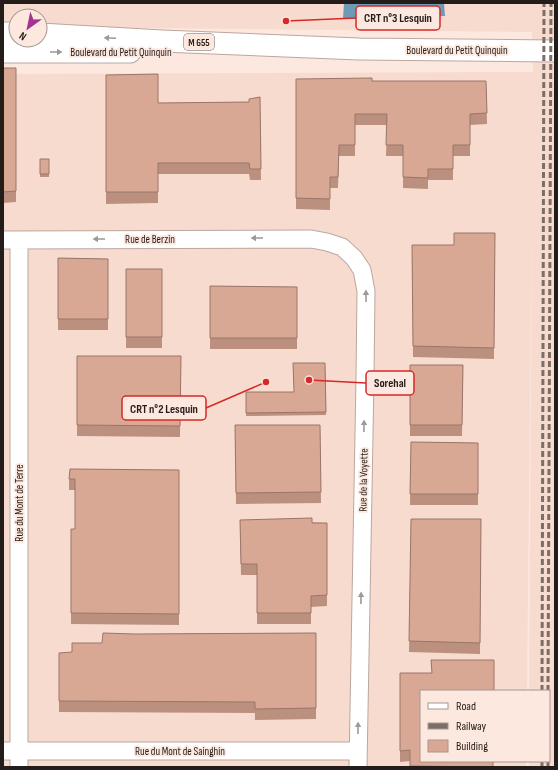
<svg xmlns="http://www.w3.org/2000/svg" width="558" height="770" viewBox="0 0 558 770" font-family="'Sofia Sans Condensed',sans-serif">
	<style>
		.built { fill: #f8dbcf }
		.water { fill: #6d9ab7 }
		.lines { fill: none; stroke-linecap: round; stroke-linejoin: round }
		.minor-casing { stroke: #bba79f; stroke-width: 19 }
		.major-casing { stroke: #bba79f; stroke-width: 23 }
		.minor { stroke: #fff; stroke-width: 17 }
		.major { stroke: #fff; stroke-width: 21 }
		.rail { stroke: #7b6e68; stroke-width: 3; stroke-dasharray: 6 3; stroke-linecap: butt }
		.wall { fill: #bb907f }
		.building { fill: #d9a894; stroke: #987668 }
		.oneway { fill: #9c9998 }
		.labels { text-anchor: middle; stroke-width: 3.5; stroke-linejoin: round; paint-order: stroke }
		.shield { fill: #fde8df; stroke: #655954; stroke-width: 1 }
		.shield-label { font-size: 10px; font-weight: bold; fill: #241c19 }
		.street-label { font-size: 11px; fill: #241c19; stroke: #fde8df }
		.leader { fill: none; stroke: #d62828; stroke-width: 1.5 }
		.callout-dot { fill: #d62828; stroke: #fde8df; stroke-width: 1.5 }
		.callout { fill: #fde8df; stroke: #d62828; stroke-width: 1.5 }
		.callout-label { font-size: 12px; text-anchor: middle; font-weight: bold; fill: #241c19 }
	</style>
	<rect width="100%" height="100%" fill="#fde8df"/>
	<!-- built -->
	<path class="built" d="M3,3H555V767H529V761H549V691H529L532,215L527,691H421V761H526V767H3V74L533,72L532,32L40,27V16H16V27L3,26Z"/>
	<!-- water -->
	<path class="water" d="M344,3H444L445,16L343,19Z"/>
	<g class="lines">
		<!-- minor casing -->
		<g class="minor-casing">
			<path id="minor" d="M3,240L311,239L327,242L342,247L354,258L362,270L366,291L365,378L358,767
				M3,751H358
				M19,767V240"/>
		</g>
		<!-- major casing -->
		<g class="major-casing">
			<path id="major" d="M3,33H16
				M40,34L162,41L359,49L555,51
				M3,52H130"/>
		</g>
		<!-- minor -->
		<use href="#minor" class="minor"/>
		<!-- major -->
		<use href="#major" class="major"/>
		<!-- rail -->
		<path class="rail" d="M542,691L544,3
			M548,691L551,3
			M542,767V761
			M548,767V761"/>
	</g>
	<!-- wall -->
	<path class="wall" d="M3,68H16V202L3,203Z
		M106,75L158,103L249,102L260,97L261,180H250L249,174H158V203L106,204Z
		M296,79L372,81H486L487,124L470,125V156H453V180H428V189L403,188V156H386L387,125H355V156H339L338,188H330V210L296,209Z
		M40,159H49V177H40Z
		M495,233L494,359L413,357L412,245H454Z
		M58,258L108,259V330H58Z
		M126,269H162V348H126Z
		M210,286L297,287V349H210Z
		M77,356H181L180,437L77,436Z
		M325,363L326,415L246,416V392H294Z
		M410,365H463L462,436H410Z
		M235,425H320L321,503L236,504Z
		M411,442L478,443V505H410Z
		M179,470V625L71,624V529H75V490H69V479Z
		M411,519H481L480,654L409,652Z
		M240,520L327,523V606L311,607V624H257V575H241Z
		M316,633V719L255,720V713L59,712V653H72V643H102L135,634Z
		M431,660L494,767H410V761L400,762V673H432Z"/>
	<!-- building -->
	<path class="building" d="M3,68H16V191L3,192Z
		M158,74V103L249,102V99L260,97L261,169H250L249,163H158V192H106V75Z
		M372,78V81H486L487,113L470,114V145H453V169H428V178L403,177V145H386L387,114H355V145H339L338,177H330V199L296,198V79Z
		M40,159H49V174H40Z
		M454,233H495L494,348L413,346L412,245H454Z
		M58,258L108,259V319H58Z
		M126,269H162V337H126Z
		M210,286L297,287V338H210Z
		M77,356H181L180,426L77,425Z
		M293,363H325L326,412L246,413V392H294Z
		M410,365H463L462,425H410Z
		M235,425H320L321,492L236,493Z
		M411,442L478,443V494H410Z
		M70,469L179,470V614L71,613V529H75V479H69Z
		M312,518V523H327V595L311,596V613H257V564H241L240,520Z
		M411,519H481L480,643L409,641Z
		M103,633L135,634L316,633V708L255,709V702L59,701V653L72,652V643H102Z
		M431,660H494V691H421V761H493V767L410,766V750L400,751V673H432Z"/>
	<!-- one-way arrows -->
	<defs><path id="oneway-solid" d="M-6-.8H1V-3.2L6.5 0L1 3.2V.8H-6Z"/></defs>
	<g class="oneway">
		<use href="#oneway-solid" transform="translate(110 38) rotate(-177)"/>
		<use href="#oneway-solid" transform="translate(56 52)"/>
		<use href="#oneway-solid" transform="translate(257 238) rotate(180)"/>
		<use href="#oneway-solid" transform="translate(99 239) rotate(180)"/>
		<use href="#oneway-solid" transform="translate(366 296) rotate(-91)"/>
		<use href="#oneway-solid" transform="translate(364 426) rotate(-89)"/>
		<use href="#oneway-solid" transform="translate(361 598) rotate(-89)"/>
		<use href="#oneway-solid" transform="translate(358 728) rotate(-89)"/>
	</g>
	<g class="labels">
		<!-- shield labels -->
		<rect class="shield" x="184" y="34" width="30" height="16" rx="3"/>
		<g class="shield-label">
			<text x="199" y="46">M 655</text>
		</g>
		<!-- street labels -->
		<g class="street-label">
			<text x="457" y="54">Boulevard du Petit Quinquin</text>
			<text x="121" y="56">Boulevard du Petit Quinquin</text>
			<text x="150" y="243">Rue de Berzin</text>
			<text transform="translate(363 480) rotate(-89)" y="4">Rue de la Voyette</text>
			<text transform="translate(19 503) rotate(-90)" y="4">Rue du Mont de Terre</text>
			<text x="180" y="755">Rue du Mont de Sainghin</text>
		</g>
	</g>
	<!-- callouts -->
	<path class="leader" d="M286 21L356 18M309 380L366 383M266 382L206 408"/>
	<g class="callout-dot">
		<circle cx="286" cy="21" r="4"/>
		<circle cx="309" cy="380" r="4"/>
		<circle cx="266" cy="382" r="4"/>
	</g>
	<g class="callout">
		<rect x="356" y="6" width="84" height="24" rx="4"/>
		<rect x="366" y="371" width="48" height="24" rx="4"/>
		<rect x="122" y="396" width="84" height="24" rx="4"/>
	</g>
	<g class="callout-label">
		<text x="398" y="22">CRT n°3 Lesquin</text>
		<text x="390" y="387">Sorehal</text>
		<text x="164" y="413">CRT n°2 Lesquin</text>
	</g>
	<!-- border -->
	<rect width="558" height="770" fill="none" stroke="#241c19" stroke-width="8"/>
	<!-- legend -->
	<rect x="420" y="690" width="130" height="72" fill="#fde8df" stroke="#a69690"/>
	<rect x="428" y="703" width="20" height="6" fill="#ffffff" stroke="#a69690"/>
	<text x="456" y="710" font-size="12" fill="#241c19">Road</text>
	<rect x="428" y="723" width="20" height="6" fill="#7b6e68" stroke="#a69690"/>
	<text x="456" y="730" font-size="12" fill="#241c19">Railway</text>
	<rect x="428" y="740" width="20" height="12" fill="#d9a894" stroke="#a69690"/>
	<text x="456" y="750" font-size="12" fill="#241c19">Building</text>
	<!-- north arrow -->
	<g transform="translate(28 28) rotate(213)"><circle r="19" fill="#fde8df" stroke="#a69690"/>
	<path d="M0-3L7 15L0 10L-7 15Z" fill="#a53490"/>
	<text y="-6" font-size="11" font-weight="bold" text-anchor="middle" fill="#241c19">N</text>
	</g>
</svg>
